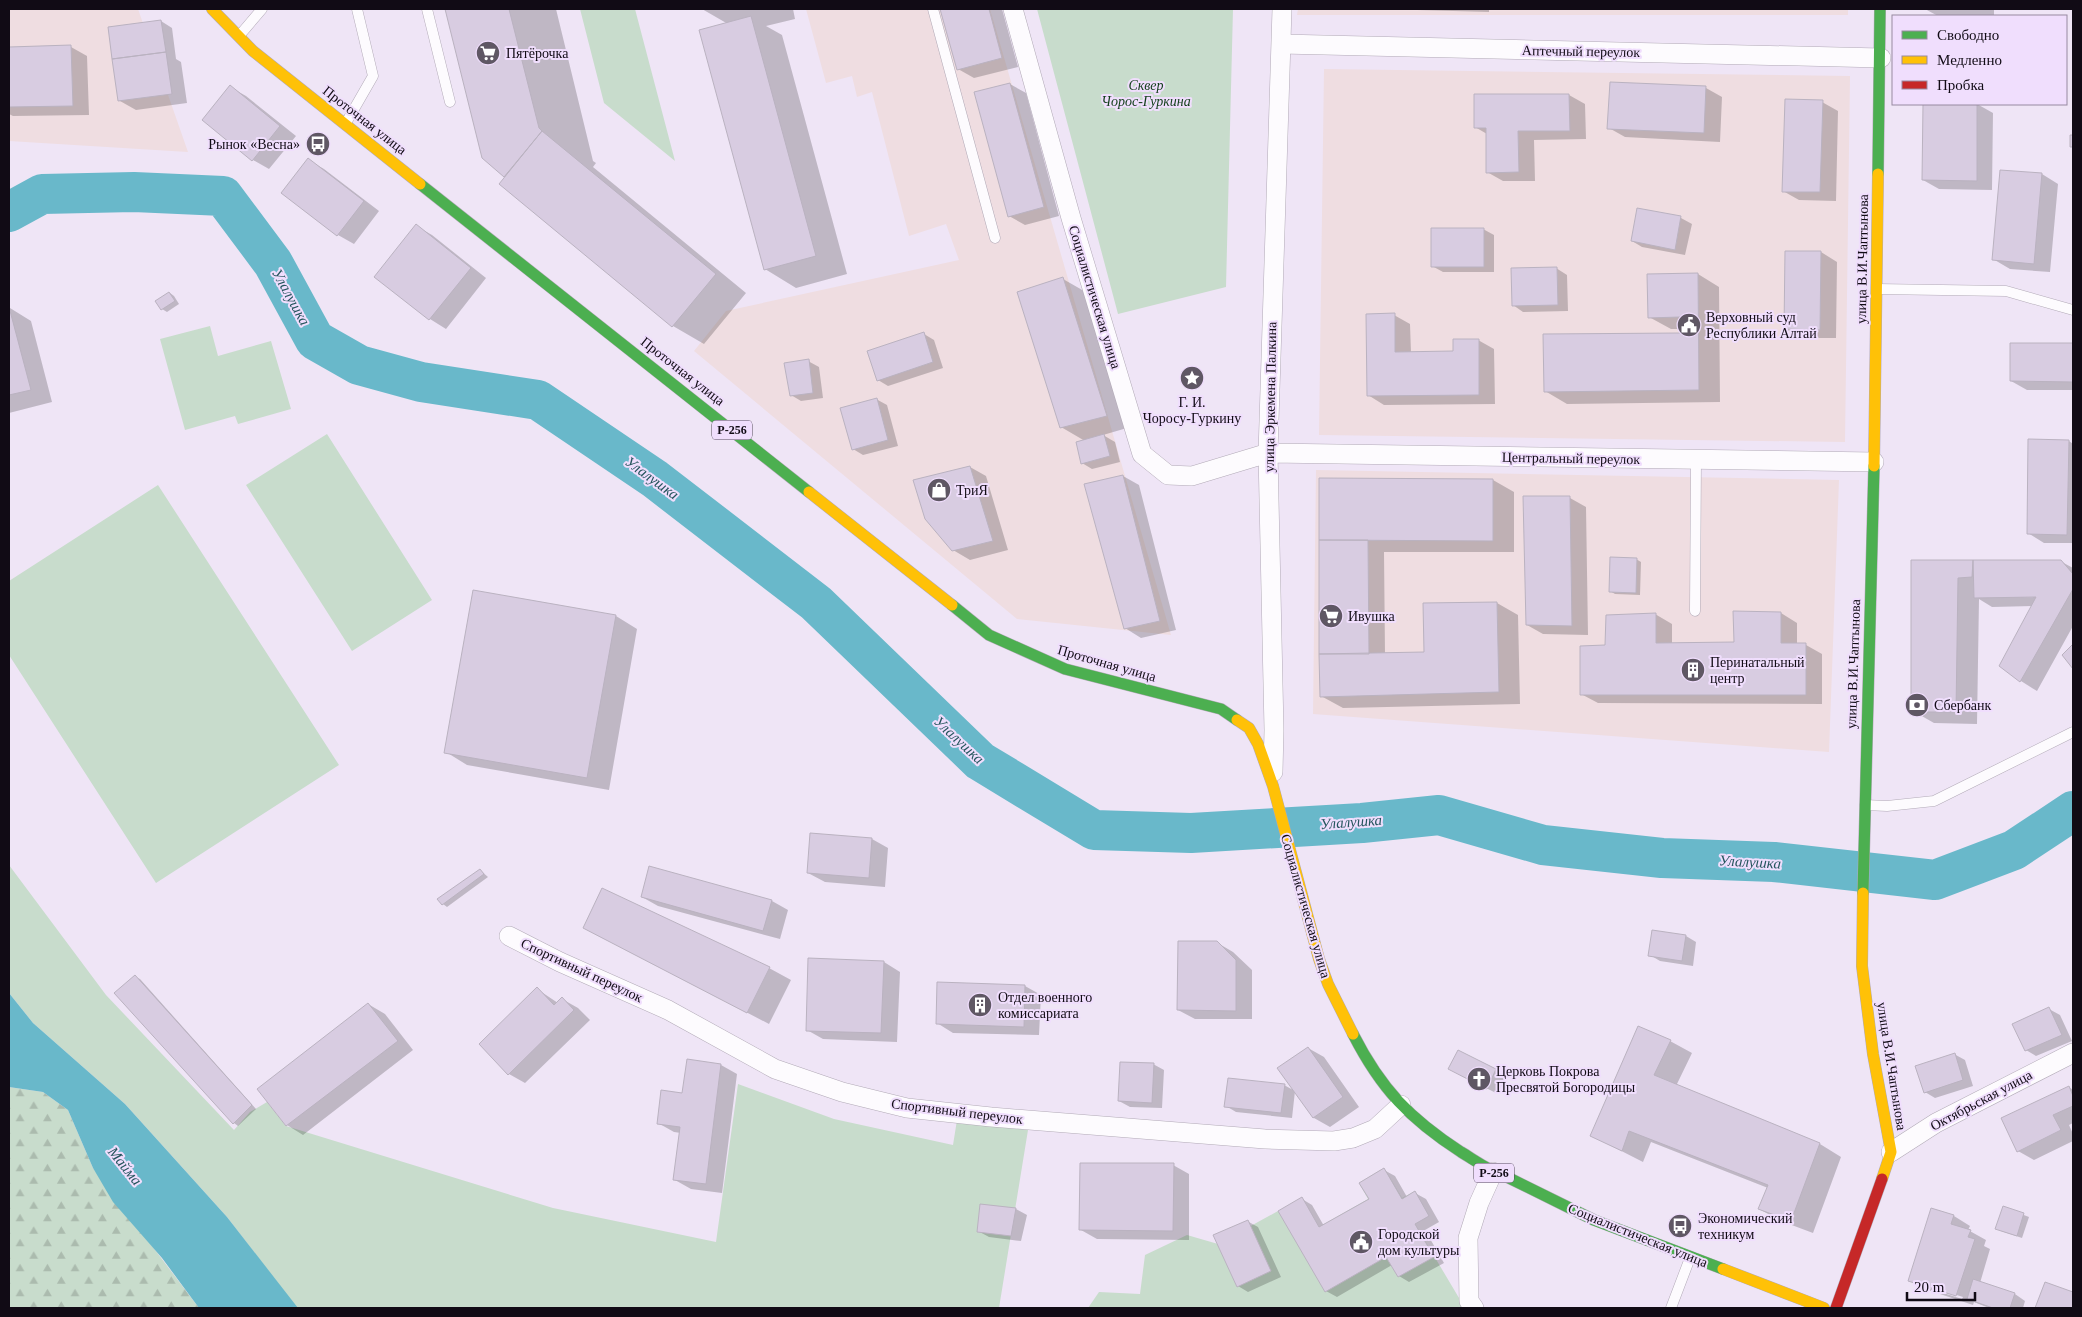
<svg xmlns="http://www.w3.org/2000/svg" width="2082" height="1317" viewBox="0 0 2082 1317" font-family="'Times New Roman',serif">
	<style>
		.commercial { fill: #efdde1 }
		.forest { fill: url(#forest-firs) }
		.green { fill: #c8dccc }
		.water { fill: #69b8ca }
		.shadow { fill: #0003; fill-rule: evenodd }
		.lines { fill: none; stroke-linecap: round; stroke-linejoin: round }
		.river { stroke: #69b8ca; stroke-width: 40 }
		.building { fill: #d8cce1; stroke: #bab2c0 }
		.lane-casing { stroke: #b2aab7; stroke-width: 11 }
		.street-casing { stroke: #b2aab7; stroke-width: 20 }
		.fast-casing { stroke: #b2aab7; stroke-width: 12 }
		.slow-casing { stroke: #b2aab7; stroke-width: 12 }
		.jam-casing { stroke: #b2aab7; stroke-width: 12 }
		.lane { stroke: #fdfbfe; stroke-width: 10 }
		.street { stroke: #fdfbfe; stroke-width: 19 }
		.fast { stroke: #4caf50; stroke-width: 11 }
		.slow { stroke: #ffc107; stroke-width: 11 }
		.jam { stroke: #c62828; stroke-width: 11 }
		.labels { text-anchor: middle; stroke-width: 4; stroke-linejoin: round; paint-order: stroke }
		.shield { fill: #f0defd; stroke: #544a5b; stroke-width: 1 }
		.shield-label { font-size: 12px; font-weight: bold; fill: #110b15 }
		.street-label { font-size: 14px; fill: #110b15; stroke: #f0defd }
		.poi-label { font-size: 14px; fill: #110b15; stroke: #f0defd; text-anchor: start }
		.park-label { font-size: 14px; font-style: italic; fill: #103d18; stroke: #f0defd }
		.water-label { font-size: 15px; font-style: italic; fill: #25555d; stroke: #f0defd }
	</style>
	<defs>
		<pattern id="forest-firs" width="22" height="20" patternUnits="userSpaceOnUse" patternTransform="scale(1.25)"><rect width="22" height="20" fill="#c8dccc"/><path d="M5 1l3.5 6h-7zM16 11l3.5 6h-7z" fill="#abbbae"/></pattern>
	</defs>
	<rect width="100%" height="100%" fill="#efe5f6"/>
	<!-- commercial -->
	<path class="commercial" d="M9,9H138L188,152L9,141Z
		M806,9H990L1171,635L1017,619L694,351L726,311L959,260L946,224L909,236L872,92L857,97L852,76L826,83Z
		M1298,9H1848V15H1297Z
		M1324,69L1850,76L1845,442L1319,435Z
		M1316,470L1839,480L1829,752L1313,714Z"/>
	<!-- forest -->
	<path class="forest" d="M9,1087L43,1092L68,1110L93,1168L199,1308H9Z"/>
	<!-- green -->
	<path class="green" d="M580,9H635L675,161L604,103Z
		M1037,9H1233L1226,287L1118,314Z
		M210,326L218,356L271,341L291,409L238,424L235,416L185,430L160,339Z
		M327,434L432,600L352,651L246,485Z
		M158,485L339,765L156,883L9,655V581Z
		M9,865L106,995L234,1130L250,1112L267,1102L286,1126L553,1208L716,1242L738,1084L834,1119L953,1145L957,1120L1028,1130L999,1308H297L227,1217L125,1104L33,1023L9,993Z
		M1384,1168L1402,1198L1415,1191L1429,1216L1415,1224L1465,1308H1088L1099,1292L1140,1294L1145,1255L1187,1235L1218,1244L1278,1211L1319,1227L1368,1199L1359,1183Z"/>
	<!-- water -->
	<path class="water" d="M9,993L33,1023L125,1104L227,1217L298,1308H199L162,1258L113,1202L93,1168L68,1110L43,1092L9,1087Z"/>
	<!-- shadow -->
	<path class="shadow" d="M446,9H556L593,161L596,163L593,167L746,293L704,344L673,326L483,158Z
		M702,9H793L795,19L766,26L782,35L847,274L796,288L765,269L728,24Z
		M942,9H1002L1018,67L974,78L958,69Z
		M1414,9H1489V12L1417,10Z
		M1925,9H1994V16H1938Z
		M161,21L172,28L176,59L181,62L187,103L136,110L120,101Z
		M71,47L87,56L89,115L13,116L9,114V48Z
		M1010,84L1026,93L1059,216L1025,225L1009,216Z
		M230,87L246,96L296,136L269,169L253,160Z
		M1706,88L1722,97L1720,142L1625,137L1609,128Z
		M1569,95L1585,104L1586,139L1534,140L1535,181H1503L1487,172V134L1475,127Z
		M1822,102L1838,111L1836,201L1799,200L1783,191Z
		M1924,104H1977L1993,113L1992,190L1939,189L1923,180Z
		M308,160L324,169L379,211L354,244L338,235L282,193Z
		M2001,171L2042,174L2058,184L2050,272L2010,269L1993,259Z
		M1638,209L1681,218L1692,224L1685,255L1642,247L1632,241Z
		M416,226L432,235L486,278L446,329L430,319L376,276Z
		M1483,229L1494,235V272H1443L1432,266Z
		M1786,252H1821L1837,262L1836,338H1802L1785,329Z
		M1556,268L1567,275L1568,311L1523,312L1513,305Z
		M1698,274L1719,287L1720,402L1567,404L1545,391L1681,334V329H1671L1649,317Z
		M1063,279L1084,291L1127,428L1103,435L1115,442L1120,462L1092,469L1082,463L1085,441L1061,427Z
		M170,293L174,296L179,304L167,312L162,309Z
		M10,308L31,321L52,402L9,413Z
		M1394,315L1410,324L1411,353L1454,352L1478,340L1494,349L1495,404L1384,405L1368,395Z
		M924,334L934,340L943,368L888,386L878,380Z
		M2011,344H2073V390H2027L2011,381Z
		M808,361L819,367L823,398L801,401L791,395Z
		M876,399L887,405L898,446L863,455L853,449Z
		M2069,441L2073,444V543H2044L2028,533Z
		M970,467L986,476L1008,550L970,560L953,550Z
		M1123,476L1139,485L1176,630L1141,638L1125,628Z
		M1493,480L1514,492V552H1384L1385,654H1425L1497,603L1518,615L1520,704L1343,708L1321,696L1320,540Z
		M1570,498L1586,507L1588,635L1543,634L1527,625Z
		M1636,559L1641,562L1640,595L1615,594L1610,591Z
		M2060,561L2073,568V626L2037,691L2021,681L2001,666L2033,606L1992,607L1979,599L1977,724L1934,723L1913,711V562Z
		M1781,613L1797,623V645H1806L1822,654V704L1598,703L1581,694L1606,647L1655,614L1672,624V644H1735Z
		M616,616L637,629L609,790L467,765L446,752Z
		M872,839L888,848L885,887L825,882L808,873Z
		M480,870L488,877L447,907L443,904Z
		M642,897L772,901L788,910L780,939L658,906Z
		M584,928L769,968L791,980L769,1024Z
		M1686,936L1696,942L1693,966L1660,961L1650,955Z
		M1216,942L1233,952L1252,970V1019H1195L1178,1010Z
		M884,962L900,972L897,1042L823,1039L807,1030Z
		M135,977L140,979L256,1109L238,1126L234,1123Z
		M1025,986L1041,995L1039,1035L953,1033L937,1023Z
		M537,989L558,1003L562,999L578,1008L590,1020L525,1083L509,1074Z
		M368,1004L385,1014L413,1050L303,1135L287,1125L259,1089Z
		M2049,1009L2060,1015L2072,1041L2036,1056L2026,1050Z
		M1670,1041L1692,1053L1676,1086L1820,1144L1841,1157L1813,1233L1781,1221L1759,1209L1768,1188L1651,1142L1643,1162L1592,1136Z
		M1308,1048L1324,1057L1359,1107L1330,1127L1314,1118Z
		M1954,1054L1965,1060L1973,1086L1935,1098L1925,1092Z
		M688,1061L721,1065L737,1074L722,1193L691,1189L675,1180L681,1133L674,1132L658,1123L683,1094Z
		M1153,1064L1164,1070L1162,1108L1130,1107L1119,1101Z
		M1495,1070L1506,1076L1498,1094L1460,1075Z
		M1284,1085L1295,1091L1292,1118L1236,1112L1226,1106Z
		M2069,1087L2073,1090V1123L2069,1125L2073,1134V1141L2034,1160L2018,1151Z
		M1173,1165L1189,1174V1240L1097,1239L1081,1230Z
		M1384,1170L1395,1176L1407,1197L1415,1193L1426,1199L1439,1222L1425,1230L1444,1263L1409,1282L1399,1276L1392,1265L1337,1297L1326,1291L1302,1199L1312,1205L1324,1226L1370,1199Z
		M981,1205L1016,1209L1027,1215L1021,1241L989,1237L978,1231Z
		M2003,1207L2029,1217L2022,1238L2001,1231Z
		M1932,1209L1954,1216L1970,1226L1968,1230L1986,1240L1984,1246L1990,1249L1980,1283L2015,1294L2025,1301L2023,1308H1989L1974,1302L1973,1305L1925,1289L1909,1280ZM1925,1285L1963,1297L1962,1299L1925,1287Z
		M1247,1221L1258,1227L1281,1277L1248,1292L1238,1286Z
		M2045,1283L2073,1294V1308H2036Z"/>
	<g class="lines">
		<!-- river -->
		<path class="river" d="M9,212L42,194L134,192L223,196L273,263L315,340L359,365L421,382L538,400L655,479L816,603L980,761L1094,830L1191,833L1362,823L1439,815L1543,845L1662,858L1774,862L1935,880L2014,850L2073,811"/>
	</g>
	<!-- building -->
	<path class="building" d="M445,9H509L539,128L542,131L504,177L482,158Z
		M940,9H989L1002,58L957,70Z
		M751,16L816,256L764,270L699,30Z
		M161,20L166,52L112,59L108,27Z
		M71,45L73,106L9,107V47Z
		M166,52L172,94L118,101L112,59Z
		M1610,82L1706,86L1704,133L1607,129Z
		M1010,83L1044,207L1008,217L974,92Z
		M230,85L280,126L252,161L202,120Z
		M1474,94H1569L1570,131H1518L1519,172L1486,173V128H1474Z
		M1785,99L1823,100L1820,192H1782Z
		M1923,104H1977V181L1922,180Z
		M542,131L716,274L672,327L499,184Z
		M2070,135H2073V147H2070Z
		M308,158L364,201L337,236L281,193Z
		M2000,170L2042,173L2034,264L1992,260Z
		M1637,208L1681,216L1675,250L1631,241Z
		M416,224L471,268L429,320L374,277Z
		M1431,228H1484V267H1431Z
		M1785,251H1821L1820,330L1784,329Z
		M1557,267L1558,305L1512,306L1511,268Z
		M1698,273L1699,390L1544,392L1543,334L1680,333V317L1648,318L1647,274Z
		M1063,277L1107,416L1060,428L1017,292Z
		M169,292L175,301L161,310L155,301Z
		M9,307L31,390L9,395Z
		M1395,313V352L1453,351V339H1479V395L1367,396L1366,314Z
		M924,332L933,362L877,381L867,351Z
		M2010,343H2073V382L2010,381Z
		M809,359L813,393L790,396L784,363Z
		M877,398L888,440L852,450L840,408Z
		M1104,434L1110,456L1081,464L1076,442Z
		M2028,439L2069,440L2067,535L2027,534Z
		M970,466L993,541L952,551L925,519L913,480Z
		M1123,475L1160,621L1124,629L1084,484Z
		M1319,478L1493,479V541L1319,540Z
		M1523,496H1570L1572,626L1526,625Z
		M1319,540H1368L1369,654H1319Z
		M1610,557L1637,558L1636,593L1609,592Z
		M1911,560H1973L1972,577L1958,578L1956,712H1911Z
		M1973,560H2061L2073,574V589L2020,682L1999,666L2036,597L1974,598Z
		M473,590L616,615L587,778L444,753Z
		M1497,602L1499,692L1320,697L1319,654L1424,652L1423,603Z
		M1733,611L1781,612V643H1806V695H1580V646L1605,645L1606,615L1656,613V643L1734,642Z
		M2073,644V669L2062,655Z
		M810,833L872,838L869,878L807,873Z
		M649,866L772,900L763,931L641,897Z
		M480,869L484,874L442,905L437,899Z
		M602,888L770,967L747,1013L583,928Z
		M1652,930L1686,935L1682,961L1648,956Z
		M1178,941H1217L1236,960V1011L1177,1010Z
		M808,958L884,961L881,1033L806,1031Z
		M135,975L252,1105L233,1124L114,993Z
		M937,982L1025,985L1024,1027L936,1024Z
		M537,987L554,1005L562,997L574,1010L508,1075L479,1044Z
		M368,1003L398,1041L286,1126L257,1089Z
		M2049,1007L2062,1035L2025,1051L2012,1024Z
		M1638,1026L1671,1040L1654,1075L1820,1143L1791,1221L1758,1209L1768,1185L1629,1131L1622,1151L1590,1136Z
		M1308,1047L1343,1097L1313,1118L1277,1068Z
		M1458,1050L1496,1069L1487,1089L1448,1069Z
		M1955,1053L1963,1080L1924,1093L1915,1066Z
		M687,1059L721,1064L706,1184L673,1180L680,1127L657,1124L661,1090L682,1093Z
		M1120,1062L1154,1063L1152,1103L1118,1101Z
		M1228,1078L1285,1084L1281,1113L1224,1107Z
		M2069,1086L2073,1096V1106L2053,1115L2061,1130L2017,1152L2001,1118Z
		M1080,1163H1174L1173,1231L1079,1230Z
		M1384,1168L1402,1199L1415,1191L1429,1216L1415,1224L1434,1257L1398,1277L1386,1257L1325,1292L1278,1211L1302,1197L1319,1227L1369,1199L1359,1183Z
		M980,1204L1016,1208L1011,1236L977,1232Z
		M2003,1206L2024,1213L2017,1236L1995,1229Z
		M1931,1208L1954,1215L1951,1224L1971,1230L1968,1237L1975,1239L1956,1296L1908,1281Z
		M1248,1220L1271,1271L1237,1287L1213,1235Z
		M1973,1279L2015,1293L2010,1308H1993L1967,1299Z
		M2045,1282L2073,1292V1308H2035Z"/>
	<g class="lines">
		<!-- lane casing -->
		<g class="lane-casing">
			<path id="lane" d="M427,9L450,102
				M933,9L995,238
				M239,36L262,9
				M346,123L373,76L357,9
				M1877,289L2006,291L2073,310
				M1695,611L1696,459
				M1865,805L1887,806L1934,801L2073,732
				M1671,1308L1690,1258"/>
		</g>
		<!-- street casing -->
		<g class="street-casing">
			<path id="street" d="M1013,9L1071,218L1142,454L1168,475L1192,476L1268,453L1874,462
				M1281,44L1881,58
				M1273,772L1274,730L1268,453L1282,9
				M509,936L560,962L668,1010L775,1069L842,1092L907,1108L991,1117L1265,1139L1334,1141L1353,1138L1375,1129L1401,1105
				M1891,1152L1936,1123L2073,1053
				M1474,1308L1469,1301L1468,1238L1479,1203L1493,1172"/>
		</g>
		<!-- fast casing -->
		<g class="fast-casing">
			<path id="fast" d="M1878,174L1880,9
				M420,184L809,492
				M952,605L989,635L1065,669L1221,709L1237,720
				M1863,893L1874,466
				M1353,1034C1381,1089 1410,1119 1461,1152C1476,1161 1489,1171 1505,1176L1594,1220L1723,1269"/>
		</g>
		<!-- slow casing -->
		<g class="slow-casing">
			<path id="slow" d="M212,9L253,51L420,184
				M1874,466L1878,174
				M809,492L952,605
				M1237,720L1249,728L1258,744L1273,786L1319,959L1328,984L1353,1034
				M1863,893L1862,966L1873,1054L1891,1152L1882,1179
				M1723,1269L1824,1308"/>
		</g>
		<!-- jam casing -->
		<g class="jam-casing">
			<path id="jam" d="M1836,1308L1882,1179"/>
		</g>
		<!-- lane -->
		<use href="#lane" class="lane"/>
		<!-- street -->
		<use href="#street" class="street"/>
		<!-- fast -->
		<use href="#fast" class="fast"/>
		<!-- slow -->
		<use href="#slow" class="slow"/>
		<!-- jam -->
		<use href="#jam" class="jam"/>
	</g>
	<!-- icons -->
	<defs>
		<g id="supermarket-disc" transform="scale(1.25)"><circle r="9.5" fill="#5f5764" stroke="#f0defd"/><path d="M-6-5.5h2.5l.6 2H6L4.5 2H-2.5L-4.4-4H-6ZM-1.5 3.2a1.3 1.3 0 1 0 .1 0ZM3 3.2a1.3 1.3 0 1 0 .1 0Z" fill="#fff"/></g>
		<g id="bus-disc" transform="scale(1.25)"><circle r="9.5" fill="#5f5764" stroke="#f0defd"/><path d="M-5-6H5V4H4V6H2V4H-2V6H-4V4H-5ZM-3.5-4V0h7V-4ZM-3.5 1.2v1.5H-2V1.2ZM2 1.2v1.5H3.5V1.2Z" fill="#fff"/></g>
		<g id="civic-disc" transform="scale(1.25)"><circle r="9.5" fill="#5f5764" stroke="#f0defd"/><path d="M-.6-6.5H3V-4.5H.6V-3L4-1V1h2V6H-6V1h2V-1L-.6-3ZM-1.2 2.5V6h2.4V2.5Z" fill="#fff"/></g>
		<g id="sight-disc" transform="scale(1.25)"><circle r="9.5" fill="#5f5764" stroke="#f0defd"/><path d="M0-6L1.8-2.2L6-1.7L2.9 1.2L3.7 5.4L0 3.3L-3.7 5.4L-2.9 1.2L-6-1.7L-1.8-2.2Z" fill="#fff"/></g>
		<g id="shop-disc" transform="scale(1.25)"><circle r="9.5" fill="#5f5764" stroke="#f0defd"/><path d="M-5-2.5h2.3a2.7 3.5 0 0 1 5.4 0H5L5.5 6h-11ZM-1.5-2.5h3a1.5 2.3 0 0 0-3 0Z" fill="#fff"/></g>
		<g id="building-disc" transform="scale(1.25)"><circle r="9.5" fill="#5f5764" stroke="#f0defd"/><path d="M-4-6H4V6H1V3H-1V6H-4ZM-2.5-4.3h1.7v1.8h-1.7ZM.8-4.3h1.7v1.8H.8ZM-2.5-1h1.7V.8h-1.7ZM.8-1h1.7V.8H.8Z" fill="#fff"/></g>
		<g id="bank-disc" transform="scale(1.25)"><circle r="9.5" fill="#5f5764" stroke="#f0defd"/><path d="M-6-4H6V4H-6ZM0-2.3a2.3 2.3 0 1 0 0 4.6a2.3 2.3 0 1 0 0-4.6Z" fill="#fff"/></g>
		<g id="church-disc" transform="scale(1.25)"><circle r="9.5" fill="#5f5764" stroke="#f0defd"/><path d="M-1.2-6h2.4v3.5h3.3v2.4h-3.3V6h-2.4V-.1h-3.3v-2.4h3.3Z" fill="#fff"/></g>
	</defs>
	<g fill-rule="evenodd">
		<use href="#supermarket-disc" x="488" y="53"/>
		<use href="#bus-disc" x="318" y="144"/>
		<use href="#civic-disc" x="1689" y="325"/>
		<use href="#sight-disc" x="1192" y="378"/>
		<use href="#shop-disc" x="939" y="490"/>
		<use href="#supermarket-disc" x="1331" y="616"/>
		<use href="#building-disc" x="1693" y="670"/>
		<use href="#bank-disc" x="1917" y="705"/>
		<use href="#building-disc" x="980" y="1005"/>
		<use href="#church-disc" x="1479" y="1079"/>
		<use href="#bus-disc" x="1680" y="1226"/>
		<use href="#civic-disc" x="1361" y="1242"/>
	</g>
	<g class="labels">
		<!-- shield labels -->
		<g class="shield">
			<rect x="712" y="420.5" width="40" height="19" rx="4"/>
			<rect x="1474" y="1163.5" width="40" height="19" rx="4"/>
		</g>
		<g class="shield-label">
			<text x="732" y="434">Р-256</text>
			<text x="1494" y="1177">Р-256</text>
		</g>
		<!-- street labels -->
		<g class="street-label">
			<text transform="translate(1581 51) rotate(1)" y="5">Аптечный переулок</text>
			<text transform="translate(365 120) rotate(38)" y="5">Проточная улица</text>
			<text transform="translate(1862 259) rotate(-89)" y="5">улица В.И.Чаптынова</text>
			<text transform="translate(1095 297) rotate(73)" y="5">Социалистическая улица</text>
			<text transform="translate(683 371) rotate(38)" y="5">Проточная улица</text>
			<text transform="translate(1270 397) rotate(-89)" y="5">улица Эркемена Палкина</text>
			<text transform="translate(1571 458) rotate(1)" y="5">Центральный переулок</text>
			<text transform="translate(1107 663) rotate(16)" y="5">Проточная улица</text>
			<text transform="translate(1853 664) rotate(-88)" y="5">улица В.И.Чаптынова</text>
			<text transform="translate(1306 906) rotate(74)" y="5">Социалистическая улица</text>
			<text transform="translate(582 970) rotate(25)" y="5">Спортивный переулок</text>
			<text transform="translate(1892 1066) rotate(81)" y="5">улица В.И.Чаптынова</text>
			<text transform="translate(1981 1100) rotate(-28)" y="5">Октябрьская улица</text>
			<text transform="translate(957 1111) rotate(7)" y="5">Спортивный переулок</text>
			<text transform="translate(1638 1235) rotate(22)" y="5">Социалистическая улица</text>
		</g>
		<!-- poi labels -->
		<g class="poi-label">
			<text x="506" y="58">Пятёрочка</text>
			<text x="300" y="149" text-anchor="end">Рынок «Весна»</text>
			<text x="1706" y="322">Верховный суд<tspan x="1706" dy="16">Республики Алтай</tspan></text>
			<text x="1192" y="407" text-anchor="middle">Г. И.<tspan x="1192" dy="16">Чоросу-Гуркину</tspan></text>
			<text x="956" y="495">ТриЯ</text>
			<text x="1348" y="621">Ивушка</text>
			<text x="1710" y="667">Перинатальный<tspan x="1710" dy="16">центр</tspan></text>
			<text x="1934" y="710">Сбербанк</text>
			<text x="998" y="1002">Отдел военного<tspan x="998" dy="16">комиссариата</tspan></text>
			<text x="1496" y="1076">Церковь Покрова<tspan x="1496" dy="16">Пресвятой Богородицы</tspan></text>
			<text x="1698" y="1223">Экономический<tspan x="1698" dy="16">техникум</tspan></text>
			<text x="1378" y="1239">Городской<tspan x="1378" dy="16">дом культуры</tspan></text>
		</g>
		<!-- park labels -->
		<g class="park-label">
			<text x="1146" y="90">Сквер<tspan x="1146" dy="16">Чорос-Гуркина</tspan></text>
		</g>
		<!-- water labels -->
		<g class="water-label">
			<text transform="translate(291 297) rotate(61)" y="5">Улалушка</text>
			<text transform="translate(652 478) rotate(36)" y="5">Улалушка</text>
			<text transform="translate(959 740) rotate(43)" y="5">Улалушка</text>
			<text transform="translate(1351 822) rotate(-4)" y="5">Улалушка</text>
			<text transform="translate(1750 862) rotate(3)" y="5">Улалушка</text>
			<text transform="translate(125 1166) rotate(51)" y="5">Майма</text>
		</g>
	</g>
	<!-- border -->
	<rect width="2082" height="1317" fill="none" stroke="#110b15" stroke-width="20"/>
	<!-- legend -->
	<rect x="1892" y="15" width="175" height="90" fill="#f0defd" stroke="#978aa0"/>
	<rect x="1902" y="31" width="25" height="8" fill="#4caf50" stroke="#978aa0"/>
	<text x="1937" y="40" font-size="15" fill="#110b15">Свободно</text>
	<rect x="1902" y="56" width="25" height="8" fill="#ffc107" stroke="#978aa0"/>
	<text x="1937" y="65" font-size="15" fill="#110b15">Медленно</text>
	<rect x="1902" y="81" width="25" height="8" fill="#c62828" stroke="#978aa0"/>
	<text x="1937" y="90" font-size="15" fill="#110b15">Пробка</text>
	<!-- scale -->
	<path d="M1907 1292v8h68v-8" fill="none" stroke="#110b15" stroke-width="2.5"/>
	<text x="1914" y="1292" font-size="15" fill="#110b15" stroke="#f0defd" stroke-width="4" paint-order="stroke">20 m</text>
</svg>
